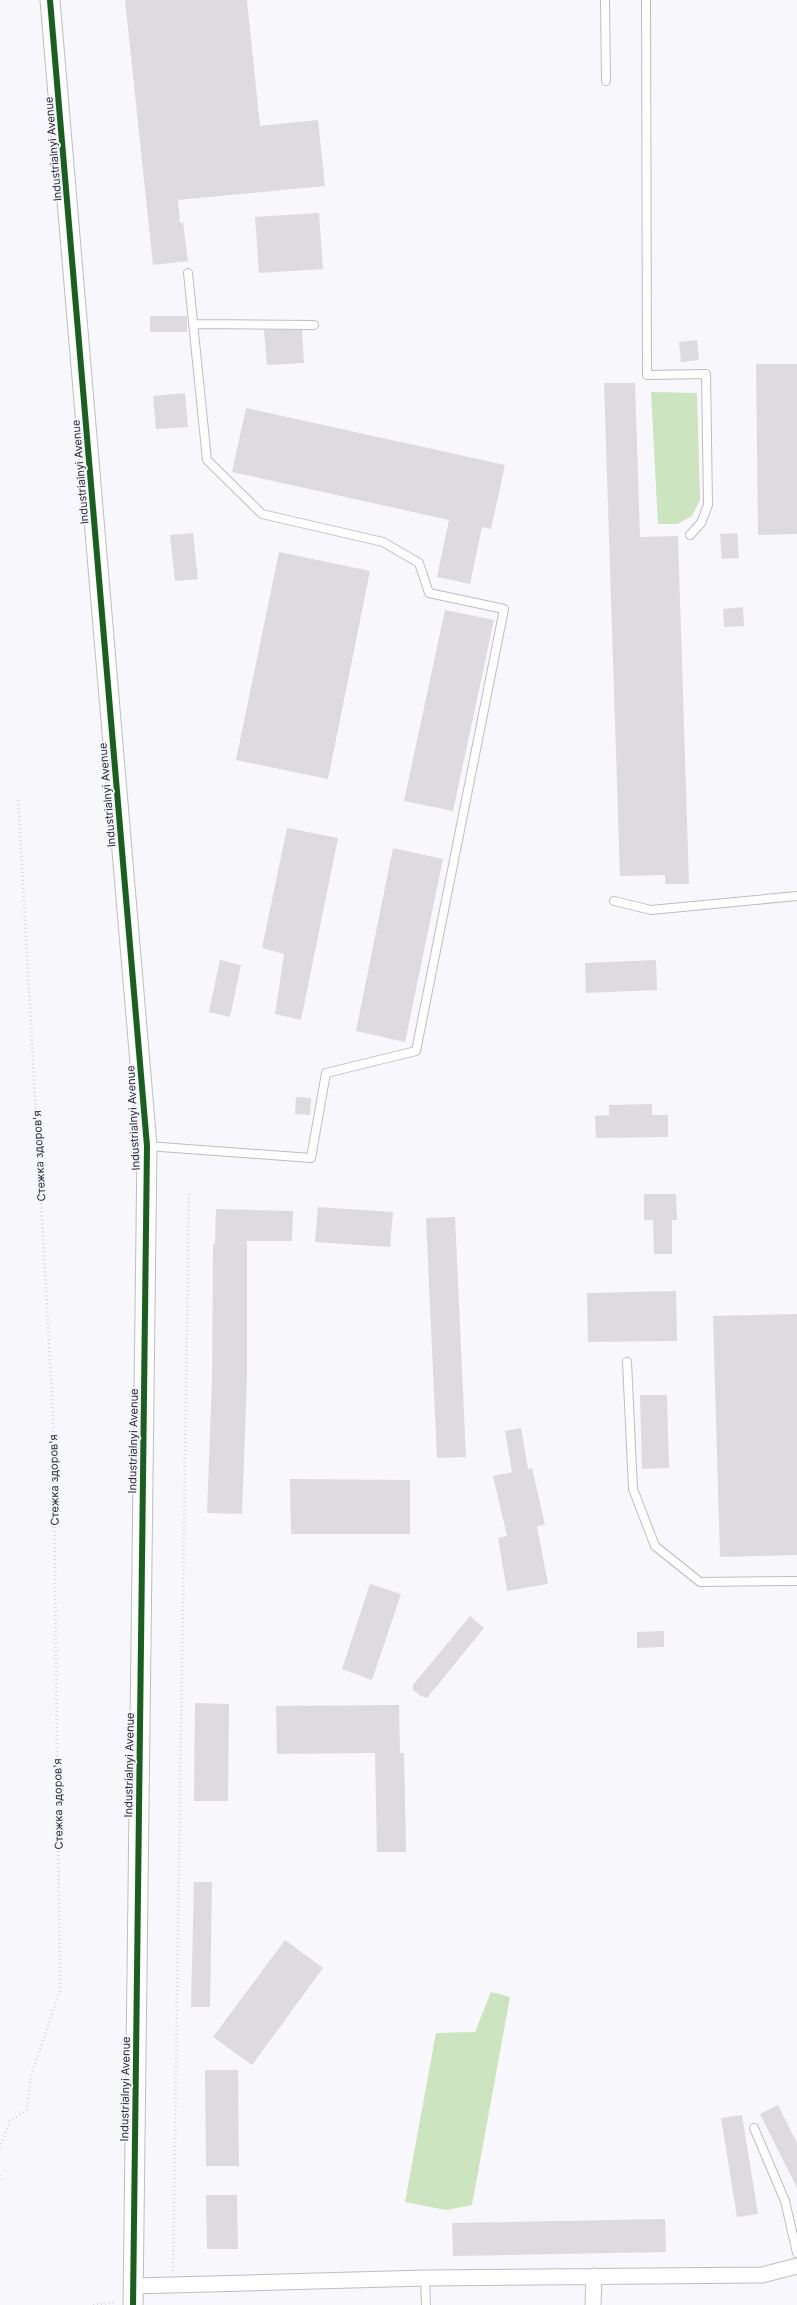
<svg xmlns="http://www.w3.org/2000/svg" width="797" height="2305" viewBox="0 0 797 2305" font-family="Inter,sans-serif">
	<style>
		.forest { fill: #cce4bf }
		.building { fill: #dddbde }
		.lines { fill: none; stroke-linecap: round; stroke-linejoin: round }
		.service-casing { stroke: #bebec2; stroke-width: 10 }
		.minor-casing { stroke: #bebec2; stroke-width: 17 }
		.tertiary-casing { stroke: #bebec2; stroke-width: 21 }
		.path { stroke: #d9d9da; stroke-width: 2.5; stroke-dasharray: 1 3; stroke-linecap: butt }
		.service { stroke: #fefeff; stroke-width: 8 }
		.minor { stroke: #fefeff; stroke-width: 15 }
		.tertiary { stroke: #fefeff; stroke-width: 19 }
		.cycleway-casing { stroke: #f5f6fe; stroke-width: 8 }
		.cycleway { stroke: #1b5e20; stroke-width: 6 }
		.labels { text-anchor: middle; stroke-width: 4; stroke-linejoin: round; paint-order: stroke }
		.street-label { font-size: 11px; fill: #2b2b2f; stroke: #f5f6fe }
	</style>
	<rect width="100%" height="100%" fill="#f7f7fc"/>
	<!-- forest -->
	<path class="forest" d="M651,392L697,393L700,500L692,516L677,524H658Z
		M491,1992L510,1997L472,2205L446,2210L405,2202L436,2033L475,2032Z"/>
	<!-- building -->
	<path class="building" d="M125,0H247L260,126L318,120L325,186L178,200L180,223L183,222L188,261L153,265Z
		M319,213L323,269L259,273L255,217Z
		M150,316H187V332H150Z
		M264,330H302L304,363L267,365Z
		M697,340L699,360L681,362L679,342Z
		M756,364H797V534L758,535Z
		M604,383H635L640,537L678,536L689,884H665V875L620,876Z
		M185,393L188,427L156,429L153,396Z
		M246,408L505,465L491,529L482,527L470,584L437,577L449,520L232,472Z
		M193,533L198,579L175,581L170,535Z
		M737,533L739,558L722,559L720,534Z
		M279,552L370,571L328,779L236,760Z
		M743,607L744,626L724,627L723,609Z
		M445,610L494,620L453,811L404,801Z
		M287,828L338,838L301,1020L275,1014L284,954L262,948Z
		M393,848L443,859L405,1042L356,1031Z
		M220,960L241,965L230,1017L209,1012Z
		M656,960L657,990L586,993L585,963Z
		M296,1097L311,1098L310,1115L295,1114Z
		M652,1104V1115H668V1137L596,1138L595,1116L609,1115V1105Z
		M644,1194H676L677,1220H672V1254H654L653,1220H644Z
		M318,1207L393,1212L390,1247L315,1242Z
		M216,1209L293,1211L292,1241H247V1376L242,1514L207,1513L212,1379L213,1244H215Z
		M455,1217L466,1457L437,1458L426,1218Z
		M676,1291L677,1341L588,1342L587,1293Z
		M797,1314V1555L720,1557L713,1316Z
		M640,1395H667L669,1468L642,1469Z
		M521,1428L528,1469L532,1468L545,1525L537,1526L548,1584L507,1591L498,1538L507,1536L493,1476L512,1472L505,1431Z
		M290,1479L410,1480V1534H291Z
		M370,1584L401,1594L372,1680L342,1669Z
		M470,1616L484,1628L427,1698L421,1696L413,1690V1685Z
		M664,1631V1647L637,1648V1632Z
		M195,1703L229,1704L228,1801H194Z
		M399,1705L400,1753H404L406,1852H377L375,1753L277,1754L276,1706Z
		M194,1882H212L210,2007H191Z
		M285,1940L323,1968L252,2065L213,2037Z
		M205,2070H238L239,2166H206Z
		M778,2105L797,2143V2188L760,2114Z
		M742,2115L758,2214L737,2217L721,2118Z
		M206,2195H237L238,2249H207Z
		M665,2219L666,2252L453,2256L452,2223Z"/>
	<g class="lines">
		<!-- service casing -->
		<g class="service-casing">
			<path id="service" d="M605,0L606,81
				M646,0L647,375L706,374L708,505L701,523L690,535
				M194,324L314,325
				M614,901L651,910L797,896
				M147,1146L311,1158L326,1073L416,1051L504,609L429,593L419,563L383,542L262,514L207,460L188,273
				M627,1362L633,1489L655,1546L700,1582L797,1581
				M754,2128L785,2201L797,2253
				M425,2278L426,2305"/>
		</g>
		<!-- minor casing -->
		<g class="minor-casing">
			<path id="minor" d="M133,2286L425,2278L762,2275L797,2266
				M593,2305L594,2276"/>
		</g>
		<!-- tertiary casing -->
		<g class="tertiary-casing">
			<path id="tertiary" d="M50,0L147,1146L133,2305"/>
		</g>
		<!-- path -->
		<path class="path" d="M0,2148L10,2121L27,2110L31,2076L60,1990L53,1413L18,797
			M0,2175V2181
			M173,2271L189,1192
			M93,2305L116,2302"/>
		<!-- service -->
		<use href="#service" class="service"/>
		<!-- minor -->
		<use href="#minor" class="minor"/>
		<!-- tertiary -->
		<use href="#tertiary" class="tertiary"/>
		<!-- cycleway casing -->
		<g class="cycleway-casing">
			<path id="cycleway" d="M50,0L147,1146L133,2305"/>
		</g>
		<!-- cycleway -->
		<use href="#cycleway" class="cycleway"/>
	</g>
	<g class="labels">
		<!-- street labels -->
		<g class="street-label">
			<text transform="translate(53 149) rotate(-95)" y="4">Industrialnyi Avenue</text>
			<text transform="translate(80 472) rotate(-95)" y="4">Industrialnyi Avenue</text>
			<text transform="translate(107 795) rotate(-95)" y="4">Industrialnyi Avenue</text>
			<text transform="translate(133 1118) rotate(-93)" y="4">Industrialnyi Avenue</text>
			<text transform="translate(39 1156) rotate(-93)" y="4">Стежка здоров'я</text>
			<text transform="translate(133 1441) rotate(-89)" y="4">Industrialnyi Avenue</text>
			<text transform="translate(54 1480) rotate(-91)" y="4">Стежка здоров'я</text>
			<text transform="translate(129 1765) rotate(-89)" y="4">Industrialnyi Avenue</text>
			<text transform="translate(58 1804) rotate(-91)" y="4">Стежка здоров'я</text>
			<text transform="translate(125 2089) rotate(-89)" y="4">Industrialnyi Avenue</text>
		</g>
	</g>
</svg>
